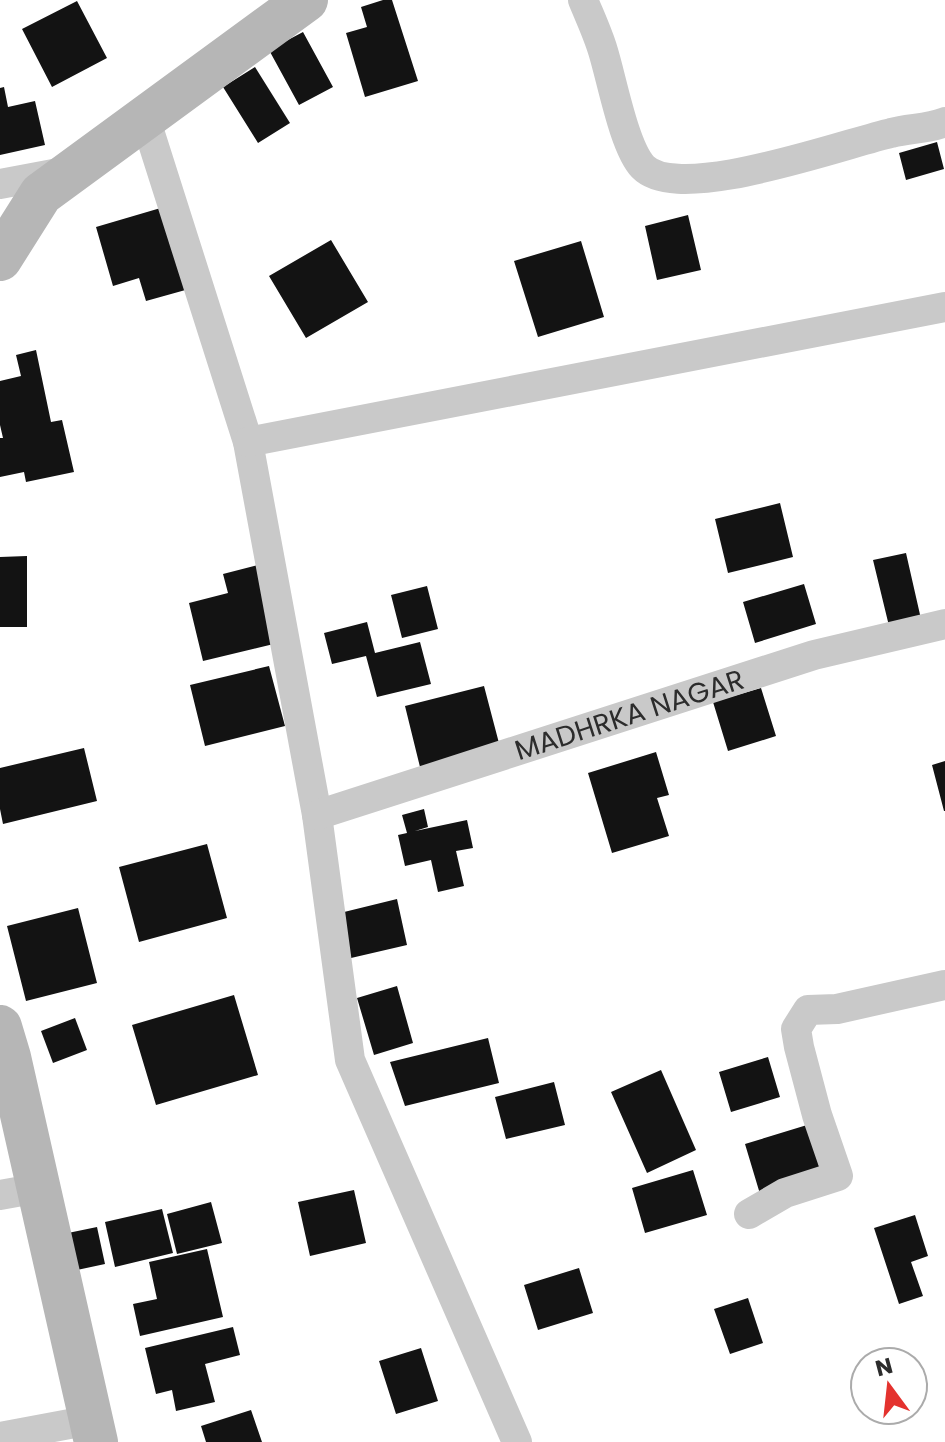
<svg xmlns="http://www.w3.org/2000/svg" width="945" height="1442" viewBox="0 0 945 1442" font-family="Poppins,sans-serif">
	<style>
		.building { fill: #131313 }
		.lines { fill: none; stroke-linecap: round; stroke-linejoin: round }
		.minor { stroke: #c9c9c9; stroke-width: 30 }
		.secondary { stroke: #b6b6b6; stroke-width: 44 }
		.labels { text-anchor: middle; stroke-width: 8; stroke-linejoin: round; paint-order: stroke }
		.street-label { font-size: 28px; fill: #2c2c2c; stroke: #fff }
	</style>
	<rect width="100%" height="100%" fill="#fff"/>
	<!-- building -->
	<path class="building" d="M383,0H392L418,81L365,97L346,33L367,27L361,7Z
		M77,1L107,58L52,87L22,29Z
		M303,32L333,87L299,105L269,50Z
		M255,67L290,123L258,143L223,87Z
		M4,87L8,107L35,101L45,145L0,155V88Z
		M937,142L944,169L906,180L899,153Z
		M164,207L189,289L146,301L139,278L113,286L96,227Z
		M688,215L701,270L657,280L645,226Z
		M331,240L368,302L306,338L269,276Z
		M581,241L604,317L538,337L514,261Z
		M36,350L51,422L62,420L74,472L26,482L24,472L0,477V438H3L0,425V381L21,376L16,355Z
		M780,503L793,557L728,573L715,519Z
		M906,553L921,619L889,626L873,560Z
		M27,556V627H0V557Z
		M262,564L282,642L203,661L189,603L228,593L223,574Z
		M804,584L816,624L755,643L743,602Z
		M427,586L438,629L402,638L391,595Z
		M367,622L375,653L420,642L431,684L377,697L366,656L332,664L324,633Z
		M269,666L285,726L205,746L190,685Z
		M484,686L500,747L420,767L405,706Z
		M761,688L776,736L728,751L713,702Z
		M84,748L97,801L3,824L0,809V768Z
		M656,752L669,795L657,798L669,836L612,853L588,773Z
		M945,761V811H944L932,765Z
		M424,809L428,827L415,831L467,820L473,848L456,851L464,886L438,892L431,860L405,866L398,835L407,833L402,815Z
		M207,844L227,918L139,942L119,867Z
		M397,899L407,945L351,958L340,913Z
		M78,908L97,983L26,1001L7,926Z
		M397,986L413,1043L374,1055L357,998Z
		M234,995L258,1075L156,1105L132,1025Z
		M75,1018L87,1050L53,1063L41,1031Z
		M488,1038L499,1083L405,1106L390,1062Z
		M768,1057L780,1097L731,1112L719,1072Z
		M661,1070L696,1150L647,1173L611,1092Z
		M554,1082L565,1125L506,1139L495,1097Z
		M807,1125L822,1175L760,1194L745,1144Z
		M693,1170L707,1215L645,1233L632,1188Z
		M354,1190L366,1243L310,1256L298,1202Z
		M211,1202L222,1243L177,1254L167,1214Z
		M162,1209L173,1253L115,1267L105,1222Z
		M915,1215L928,1256L911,1262L923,1296L899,1304L874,1228Z
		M97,1227L105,1264L77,1270L68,1233Z
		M207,1249L223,1317L140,1336L133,1304L157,1299L149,1262Z
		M579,1268L593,1313L538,1330L524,1285Z
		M748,1298L763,1343L730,1354L714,1309Z
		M233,1327L240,1355L205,1364L215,1402L176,1411L172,1390L156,1394L145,1348Z
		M421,1348L438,1401L396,1414L379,1361Z
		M251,1410L262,1442H206L201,1426Z"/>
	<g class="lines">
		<!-- minor -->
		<g class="minor">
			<path d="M583,0C590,17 598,34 603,51C612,80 624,147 643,167C679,204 843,144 891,133C909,128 928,129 945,122"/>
			<path d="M145,118L248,442L317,815L350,1060L517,1442"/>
			<path d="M0,184L64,172"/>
			<path d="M248,442L945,307"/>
			<path id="s1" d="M317,815L814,655L945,624"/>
			<path d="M0,1195L39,1188"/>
			<path d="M749,1214L785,1193L838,1176L817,1115L799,1047L796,1029L808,1010L837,1009L945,985"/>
			<path d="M0,1437L91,1420"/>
		</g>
		<!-- secondary -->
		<path class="secondary" d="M0,259L41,194L306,0
			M0,1027L9,1057L96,1442"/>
	</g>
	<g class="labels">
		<!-- street labels -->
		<g class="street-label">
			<text dy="10" stroke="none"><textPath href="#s1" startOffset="328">MADHRKA NAGAR</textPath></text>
		</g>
	</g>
	<!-- north arrow -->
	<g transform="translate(889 1386) rotate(345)"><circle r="38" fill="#ffffff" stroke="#ababab" stroke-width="2"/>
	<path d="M0-6L14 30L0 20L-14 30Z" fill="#e4322e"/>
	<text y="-12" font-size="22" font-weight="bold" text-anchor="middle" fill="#2c2c2c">N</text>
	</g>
</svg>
